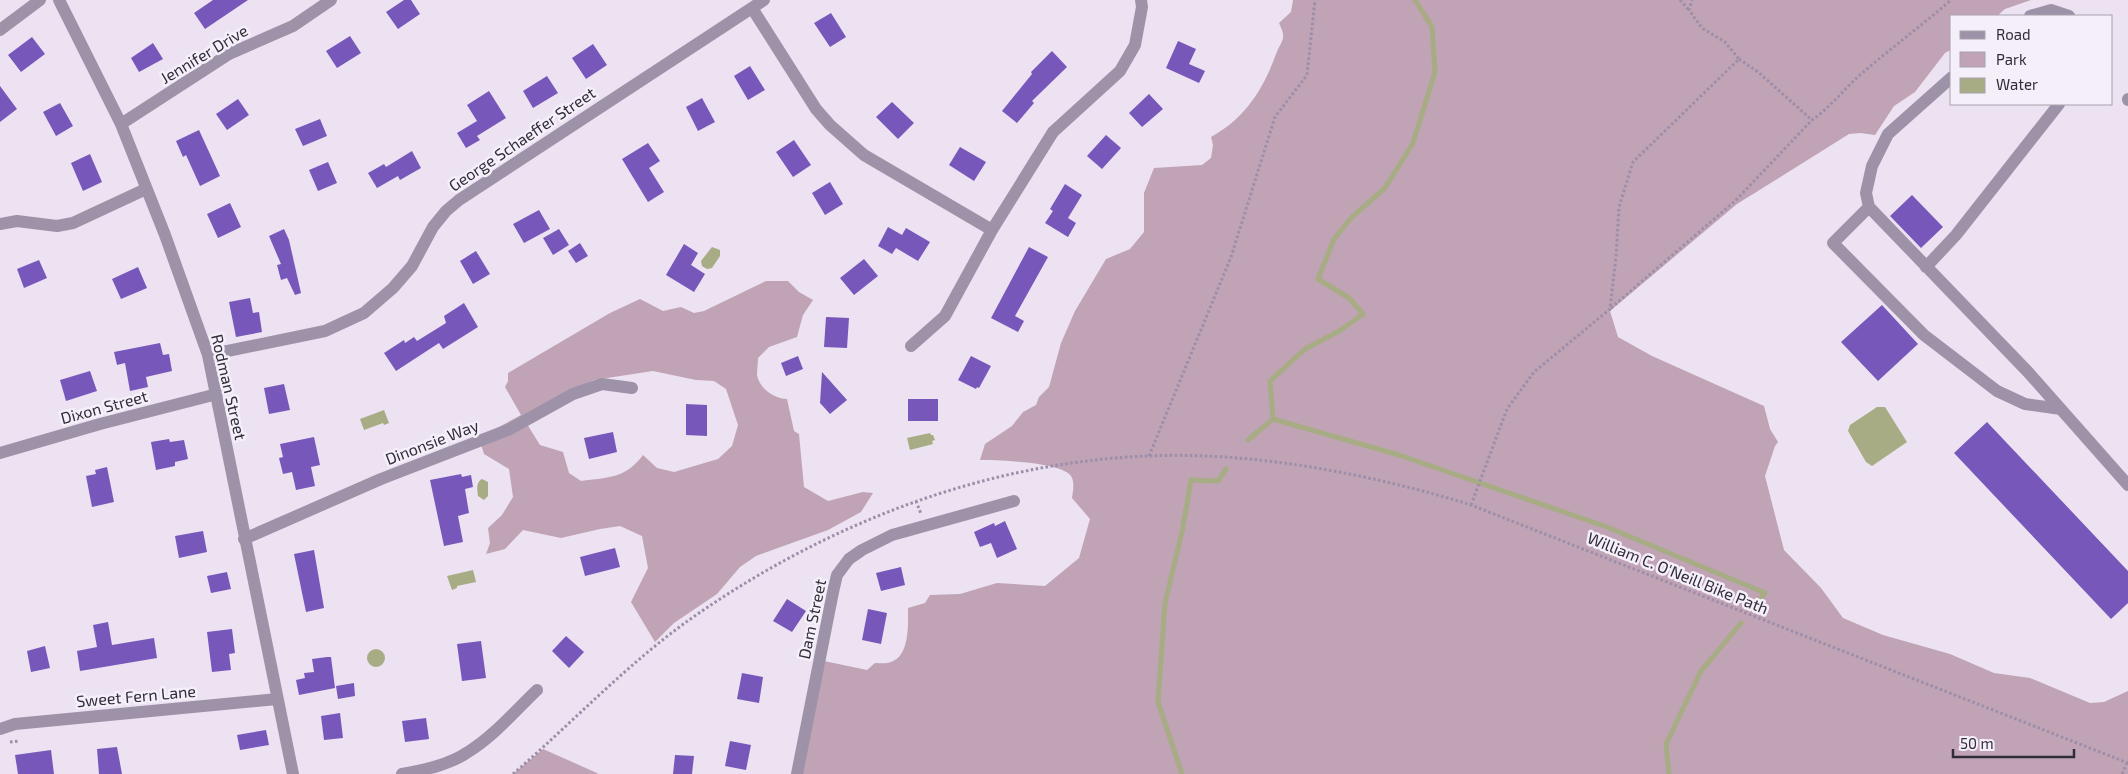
<svg xmlns="http://www.w3.org/2000/svg" width="2128" height="774" viewBox="0 0 2128 774" font-family="'Exo 2',sans-serif">
	<style>
		.green { fill: #c0a3b4; fill-rule: evenodd }
		.water { fill: #a7ac84 }
		.lines { fill: none; stroke-linecap: round; stroke-linejoin: round }
		.stream { stroke: #a7ac84; stroke-width: 5 }
		.building { fill: #7857bb }
		.path { stroke: #9c8ea9; stroke-width: 3; stroke-dasharray: 2.5 2.5; stroke-linecap: butt }
		.minor { stroke: #9e92a9; stroke-width: 12 }
		.labels { text-anchor: middle; stroke-width: 5; stroke-linejoin: round; paint-order: stroke }
		.street-label { font-size: 16px; fill: #312c39; stroke: #f5eff9 }
	</style>
	<rect width="100%" height="100%" fill="#ece2f2"/>
	<!-- green -->
	<path class="green" d="M1293,0H2031L2005,9L1997,16H1952V49L1945,53L1915,92L1894,106L1875,135L1860,133L1849,134L1737,204L1610,311L1618,337L1652,356L1764,406L1770,429L1778,442L1775,446L1765,476L1784,550L1821,588L1843,618L1883,635L1950,654L1994,673L2030,678L2090,703L2104,702L2128,691V774H798L824,661L867,670L875,663C880,663 887,664 891,662C910,656 908,624 908,608L925,603L930,595L960,594L997,583L1045,586L1079,558L1090,519L1072,498C1073,491 1075,482 1071,476C1062,462 997,460 980,460L985,444L1012,426L1023,412L1036,405L1039,397L1049,387L1061,343L1075,311L1106,259L1130,249L1144,232V193L1154,168L1202,165L1211,158L1213,145L1211,137C1245,118 1263,90 1276,54C1282,39 1287,40 1279,23L1291,12Z
		M766,281H788L799,292L813,300L803,315L797,337L769,347L758,358C758,363 757,370 757,375C759,388 774,399 787,399L794,431L799,434L804,487L828,501L863,492L873,493L861,512L828,530L756,556L740,567L717,594L674,623L655,642L631,602L648,568L642,536L620,526L600,529L561,538L523,530L505,549L486,554L490,543L488,528L502,515L513,497L509,469L484,454L479,438L521,415L505,387L508,381V373L610,313L640,299L663,311L681,307L694,313L704,311ZM653,371L696,380L714,381L726,389L738,425L732,446L718,459L674,472L657,468L643,455C625,479 609,477 581,481L569,473L563,452L540,445L522,416L594,380Z
		M543,749L597,773L598,774H513Z"/>
	<!-- water -->
	<path class="water" d="M712,247L720,250V256L712,268L707,269L702,266L701,261Z
		M1877,407H1885L1907,442L1872,466L1866,462L1848,431L1850,425Z
		M384,410L389,423L384,425L383,423L364,430L360,419Z
		M930,433L931,435H933L935,440L932,441L933,444L910,450L907,438Z
		M482,479L488,482V496L484,500L478,496C477,490 476,482 482,479Z
		M473,570L476,582L457,586V588L452,590L447,576Z
		M367 658a9 9 0 1 1 18 0a9 9 0 1 1-18 0Z"/>
	<g class="lines">
		<!-- stream -->
		<path class="stream" d="M1273,419L1399,455L1607,527L1765,593L1755,605
			M1248,440L1273,419L1270,381L1305,349L1341,330L1363,314L1349,298L1318,279L1334,239L1352,217L1385,188L1413,143L1435,72L1432,27L1415,0
			M1182,774L1158,702L1165,603L1182,532L1191,480L1218,481L1226,469
			M1669,774L1666,744L1701,671L1741,623"/>
	</g>
	<!-- building -->
	<path class="building" d="M213,0H248L205,29L194,13Z
		M404,0H411L420,14L398,29L386,12Z
		M831,13L846,37L830,47L814,23Z
		M350,36L361,53L337,68L326,51Z
		M32,37L45,54L21,72L8,55Z
		M1178,41L1196,49L1189,64L1205,71L1199,83L1166,68Z
		M153,43L163,59L139,72L131,58Z
		M593,44L607,65L586,79L572,58Z
		M1052,51L1067,67L1032,101L1034,103L1017,123L1002,111L1032,74L1031,72Z
		M750,66L765,90L748,100L734,76Z
		M547,76L558,93L533,108L523,91Z
		M0,86L17,109L0,122Z
		M489,91L506,118L477,136L480,140L466,148L457,133L477,121L467,105Z
		M1149,94L1163,109L1142,127L1129,113Z
		M702,98L715,122L698,131L686,107Z
		M238,99L249,115L227,130L216,114Z
		M892,102L914,123L898,139L876,117Z
		M60,103L73,126L56,136L43,112Z
		M320,119L327,136L303,146L295,129Z
		M199,130L220,176L200,186L186,155L183,157L176,141Z
		M1106,135L1121,148L1102,169L1087,156Z
		M794,140L811,165L793,177L776,152Z
		M648,143L660,161L649,168L664,192L648,202L622,159Z
		M960,147L986,162L974,181L949,165Z
		M412,151L421,168L400,180L398,176L377,188L368,173L384,164L386,167Z
		M90,154L102,182L83,191L71,163Z
		M328,162L337,183L318,191L309,170Z
		M830,182L843,204L825,215L812,193Z
		M1065,184L1082,195L1068,218L1076,223L1068,237L1045,223L1053,211L1050,209Z
		M1912,195L1943,227L1921,248L1890,216Z
		M230,203L241,227L218,238L207,214Z
		M539,210L550,229L524,243L513,224Z
		M888,227L902,235L906,228L930,242L918,261L896,248L892,254L878,246Z
		M284,229L289,240L301,293L295,295L287,278L281,280L277,265L281,264L269,236Z
		M559,229L569,245L553,255L543,238Z
		M580,243L588,256L576,263L568,251Z
		M684,244L698,253L691,265L705,274L694,292L666,275Z
		M1029,247L1048,257L1015,316L1024,321L1018,332L991,318Z
		M476,251L490,274L473,284L460,261Z
		M864,259L878,276L854,295L840,278Z
		M39,260L47,278L24,288L17,269Z
		M138,267L147,288L121,299L112,279Z
		M250,298L253,313L259,312L262,332L236,337L229,302Z
		M464,303L478,327L443,349L439,343L396,371L384,353L404,340L405,343L414,337L417,341L446,323L444,316Z
		M1882,305L1918,344L1878,381L1841,342Z
		M826,317L849,318L847,348L824,347Z
		M160,343L163,355L169,354L172,371L146,377L148,387L130,391L125,363L117,365L114,352Z
		M798,356L803,369L786,376L781,363Z
		M971,356L991,366L979,388L977,387L976,389L958,380Z
		M90,371L97,391L66,401L60,380Z
		M822,372L847,400L830,414L820,403Z
		M284,384L290,410L269,414L264,388Z
		M908,399H938V421H908Z
		M686,404L707,405V436L686,435Z
		M1987,422L2128,571V603L2111,619L1954,453Z
		M613,432L617,452L589,459L584,438Z
		M314,437L320,465L311,467L315,486L296,490L292,472L283,474L279,458L283,457L280,444Z
		M169,439L170,442L184,440L188,459L175,462V466L156,470L151,442Z
		M107,467L114,502L92,507L86,476L96,474L95,470Z
		M461,474L462,477L471,475L473,487L465,489L469,513L458,516L463,542L444,546L430,480Z
		M1005,521L1017,549L997,558L991,543L980,547L974,532L994,523L995,526Z
		M203,531L207,552L179,558L175,536Z
		M615,548L620,567L585,576L580,557Z
		M314,550L324,608L306,612L294,554Z
		M901,567L905,585L881,591L876,573Z
		M227,572L231,589L211,593L207,576Z
		M787,599L806,611L792,632L773,621Z
		M868,609L887,613L881,644L862,640Z
		M108,622L112,645L154,638L157,658L80,671L77,651L97,647L93,625Z
		M232,629L235,653L229,654L231,670L212,672L207,632Z
		M566,636L584,652L569,668L552,651Z
		M481,641L486,678L462,681L457,644Z
		M45,646L50,668L31,672L27,651Z
		M327,657H331L335,688L299,695L296,680L305,678L304,673L314,672L312,659Z
		M742,673L763,677L759,703L737,699Z
		M354,683L355,696L338,699L336,686Z
		M340,713L343,738L324,740L321,716Z
		M426,718L429,739L405,742L402,721Z
		M266,730L269,745L240,750L237,735Z
		M730,741L751,745L746,770L725,766Z
		M117,747L122,774H99L97,749Z
		M51,750L54,774H18L15,755Z
		M675,755L694,756L692,774H673Z"/>
	<g class="lines">
		<!-- path -->
		<path class="path" d="M1680,0L1689,10
			M1739,59L1758,72L1812,120
			M1611,308L1735,201L1812,120C1831,107 1844,89 1860,75C1890,49 1921,26 1951,0
			M1149,456L1231,257L1275,117L1307,75L1315,0
			M916,501L921,514
			M1471,505L1507,409L1534,372L1610,309L1616,256L1619,207L1633,162L1739,59L1725,42L1702,28L1689,10L1692,0
			M10,742L19,741
			M513,774C572,723 626,665 689,620C824,525 981,463 1147,456C1250,451 1372,474 1471,505L2128,763
			M2122,774L2127,763"/>
		<!-- minor -->
		<path class="minor" d="M59,0L121,124L165,235L208,355L293,774
			M752,8L816,109L830,125L864,155L992,230
			M2030,16L2051,10L2069,16
			M0,30L40,0
			M1952,77L1888,134L1872,166L1866,193L1869,207L2028,372L2128,485
			M2128,99V100
			M121,124L229,54L293,26L331,0
			M1869,207L1833,243L1924,335L1997,391L2025,404L2061,409
			M0,224L17,221L57,226L73,223L146,189
			M1926,267L1956,235L2059,104
			M911,346L945,316L992,230L1053,132L1120,71L1135,45L1142,7L1141,0
			M208,355L325,331L364,313L393,288L412,266L433,227L446,211L459,200L764,0
			M0,453L100,424L217,394
			M244,539L381,479L510,429L573,394L602,384L632,388
			M0,729L15,724L277,699
			M402,774C424,770 449,765 468,752C494,736 515,711 537,690
			M797,774L833,592L837,575L849,559L862,550L892,535L1014,501"/>
	</g>
	<g class="labels">
		<!-- street labels -->
		<g class="street-label">
			<text transform="translate(204 54) rotate(-31)" y="6">Jennifer Drive</text>
			<text transform="translate(522 139) rotate(-34)" y="6">George Schaeffer Street</text>
			<text transform="translate(229 387) rotate(77)" y="6">Rodman Street</text>
			<text transform="translate(104 407) rotate(-15)" y="6">Dixon Street</text>
			<text transform="translate(432 442) rotate(-21)" y="6">Dinonsie Way</text>
			<text transform="translate(1678 573) rotate(22)" y="6">William C. O'Neill Bike Path</text>
			<text transform="translate(812 619) rotate(-78)" y="6">Dam Street</text>
			<text transform="translate(136 696) rotate(-5)" y="6">Sweet Fern Lane</text>
		</g>
	</g>
	<!-- legend -->
	<rect x="1950" y="15" width="162" height="90" fill="#f5eff9" stroke="#a7a1ac"/>
	<rect x="1960" y="31" width="25" height="8" fill="#9e92a9" stroke="#a7a1ac"/>
	<text x="1996" y="40" font-size="15" fill="#312c39">Road</text>
	<rect x="1960" y="52" width="25" height="15" fill="#c0a3b4" stroke="#a7a1ac"/>
	<text x="1996" y="65" font-size="15" fill="#312c39">Park</text>
	<rect x="1960" y="78" width="25" height="15" fill="#a7ac84" stroke="#a7a1ac"/>
	<text x="1996" y="90" font-size="15" fill="#312c39">Water</text>
	<!-- scale -->
	<path d="M1953 749v8h121v-8" fill="none" stroke="#312c39" stroke-width="2.5"/>
	<text x="1960" y="749" font-size="15" fill="#312c39" stroke="#f5eff9" stroke-width="4" paint-order="stroke">50 m</text>
</svg>
